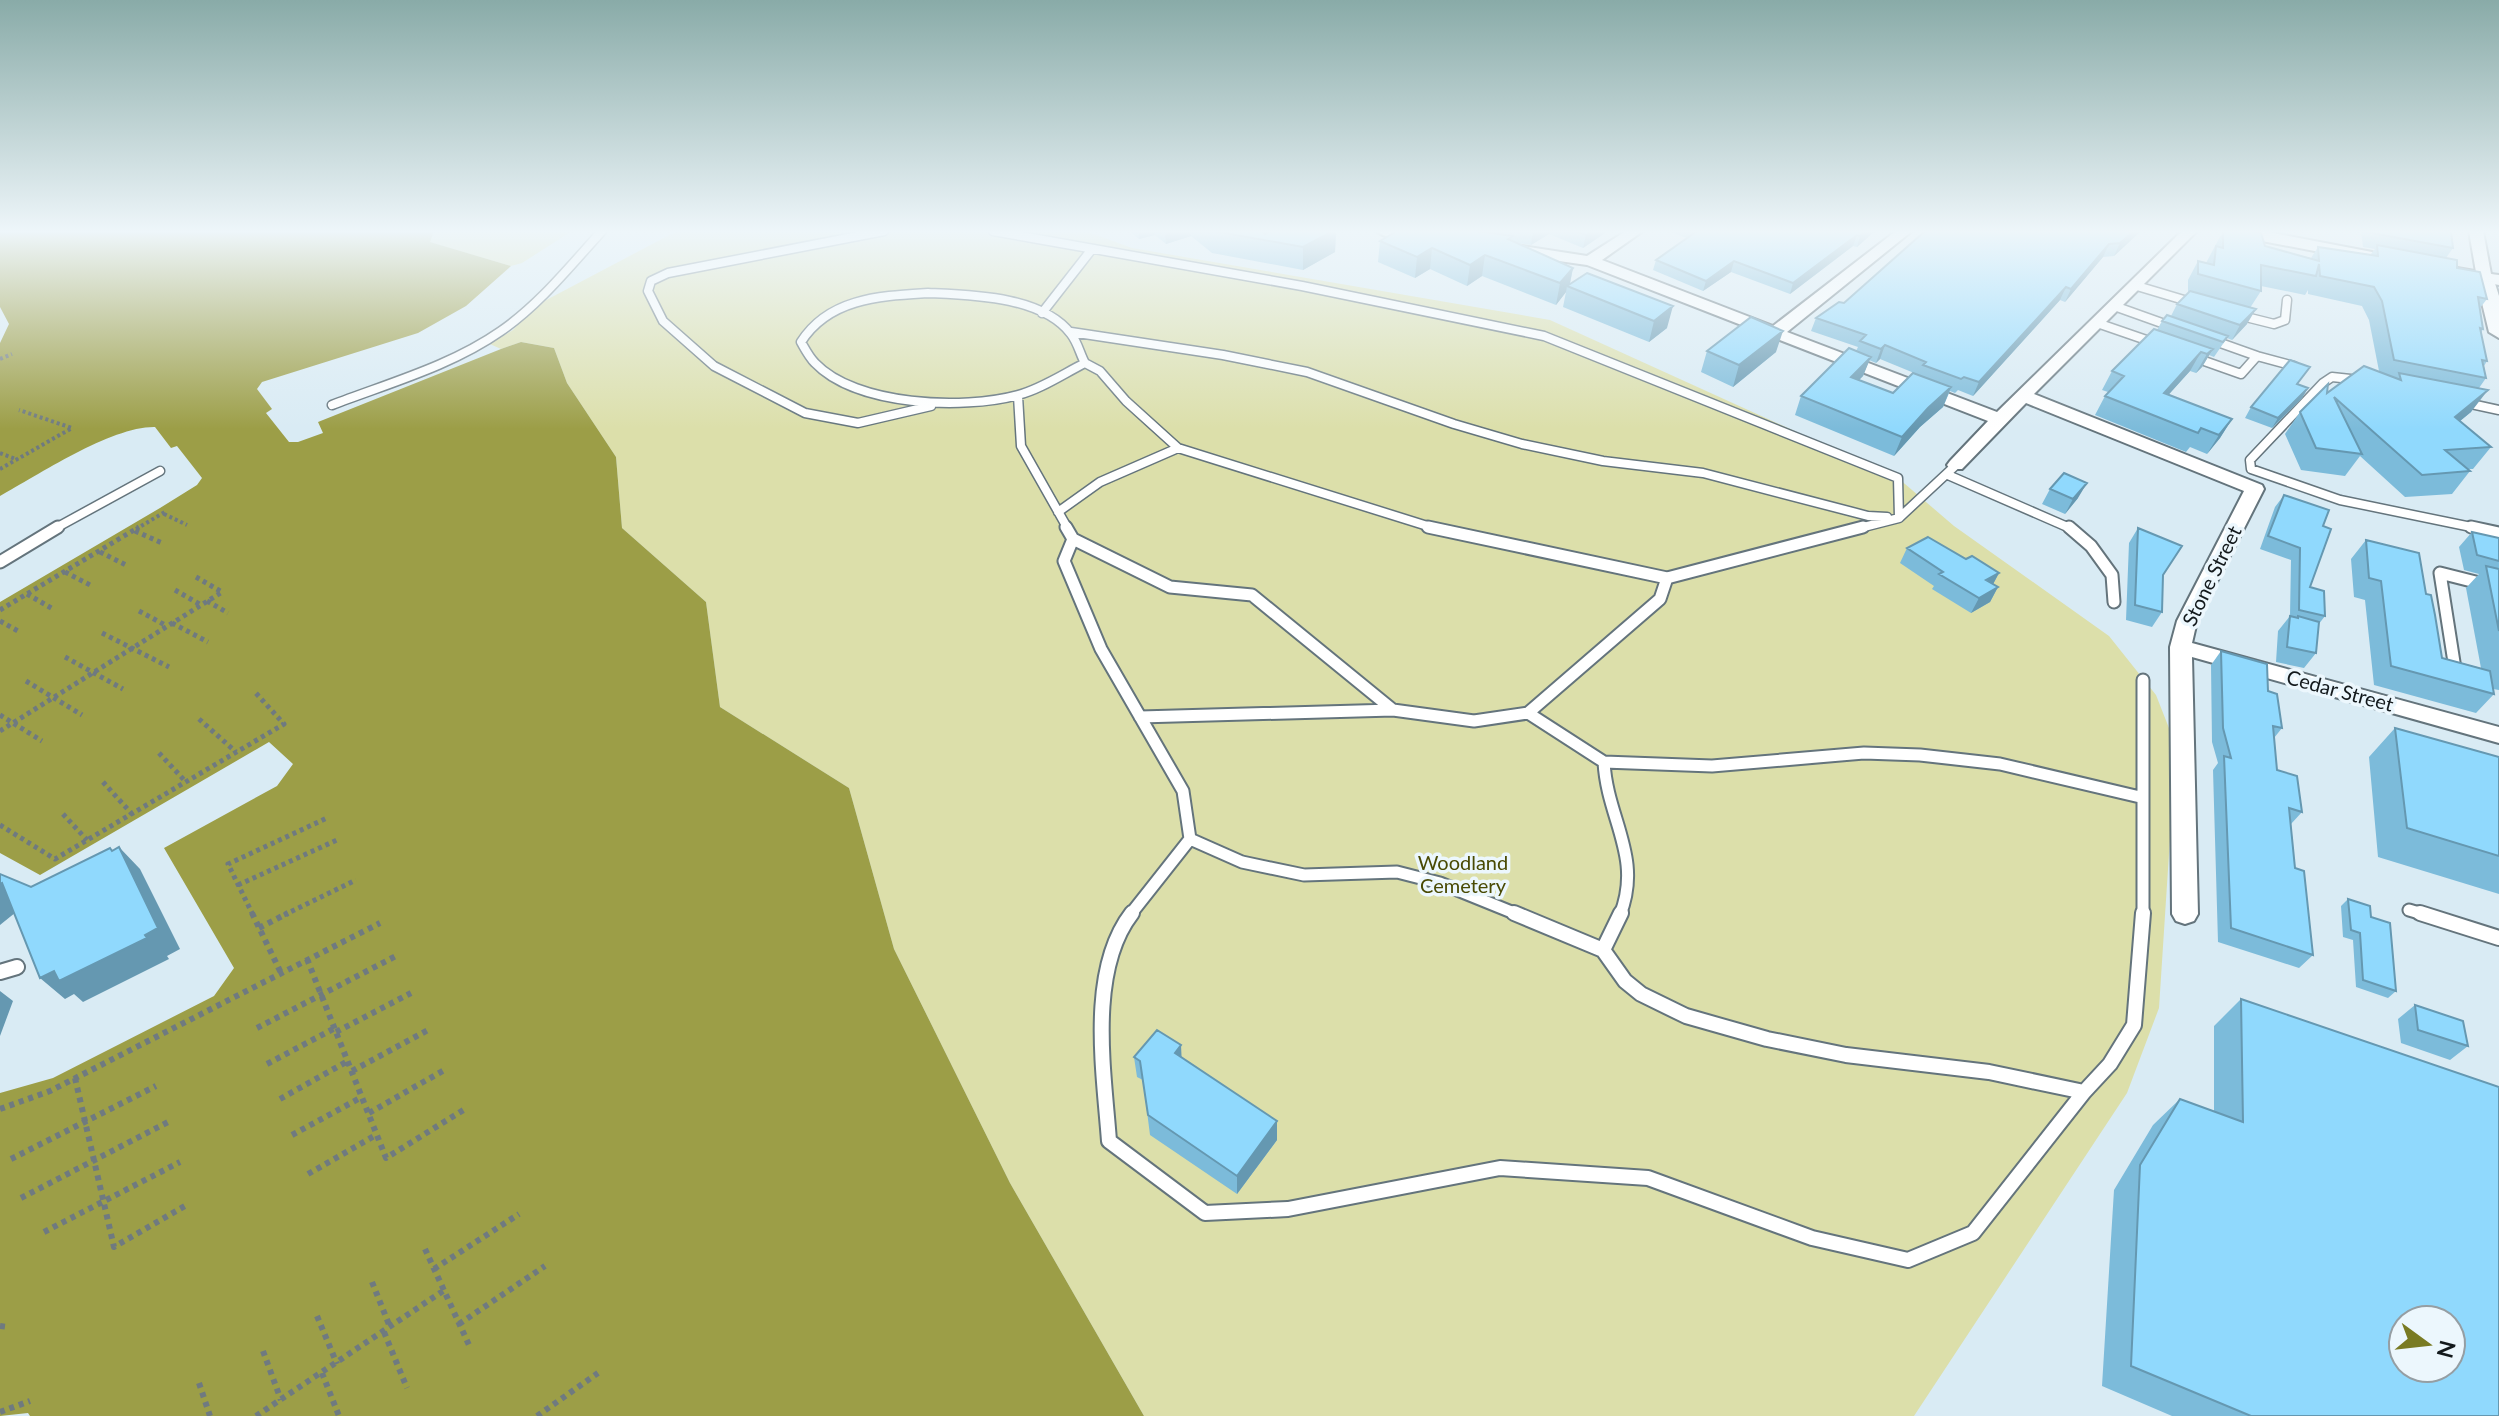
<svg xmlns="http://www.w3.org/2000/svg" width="2499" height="1416" viewBox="0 0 2499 1416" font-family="Lato,sans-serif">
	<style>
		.green { fill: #dcdfaa }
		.water { fill: #9c9e47 }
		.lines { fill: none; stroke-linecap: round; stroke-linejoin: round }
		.service-far2-casing { stroke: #64747c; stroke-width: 11 }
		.service-far1-casing { stroke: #64747c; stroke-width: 15 }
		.service-casing { stroke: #64747c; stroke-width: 18 }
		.minor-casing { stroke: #64747c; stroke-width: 4 }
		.tertiary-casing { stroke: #64747c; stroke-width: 4 }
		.path-far2 { stroke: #6f7a80; stroke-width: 4; stroke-dasharray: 3 3; stroke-linecap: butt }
		.path-far1 { stroke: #6f7a80; stroke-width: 5; stroke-dasharray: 4 4; stroke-linecap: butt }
		.path { stroke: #6f7a80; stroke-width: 6; stroke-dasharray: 5 5; stroke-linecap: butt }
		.service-far2 { stroke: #fff; stroke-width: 8 }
		.service-far1 { stroke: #fff; stroke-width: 11 }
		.service { stroke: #fff; stroke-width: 14 }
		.minor { fill: #fff; fill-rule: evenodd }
		.tertiary { fill: #fff; fill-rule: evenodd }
		.wall { fill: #7cbbda; fill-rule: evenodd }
		.shaded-wall { fill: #6598b1 }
		.building { fill: #90d9fd; stroke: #6598b1; stroke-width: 2; fill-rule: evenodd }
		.labels { text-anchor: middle; stroke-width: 7; stroke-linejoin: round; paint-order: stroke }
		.street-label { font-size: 20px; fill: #13191c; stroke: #ecf7fd }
		.park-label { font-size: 20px; fill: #494a04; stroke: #ecf7fd }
	</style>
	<rect width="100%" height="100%" fill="#d9ebf4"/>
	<!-- green -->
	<path class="green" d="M434,231H572L522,263L511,266L429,242Z
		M677,231H1086L1132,248L1550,320L1898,478L1954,526L2109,636L2156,695L2176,746L2159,1008L2127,1093L1914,1416H1144L1010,1183L894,949L849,788L720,707L706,602L622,528L616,457L567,383L554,348L521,342L501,349L490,344L513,330L533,307Z"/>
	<!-- water -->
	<path class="water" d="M0,231H434L430,242L511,266L466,306L418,333L262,382L257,389L272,409L266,413L289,442H298L323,433L318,422L501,349L521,342L554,348L567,383L616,457L622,528L706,602L720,707L849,788L894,949L1010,1183L1144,1416H30L28,1413L0,1416V1093L53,1078L214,996L234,968L164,848L277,786L293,764L269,742L40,875L0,853V602L160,508L197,485L202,478L177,446L171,448L155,427C112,426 38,475 0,496V343L9,324L0,307Z"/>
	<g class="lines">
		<!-- service-far2 casing -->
		<g class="service-far2-casing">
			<path id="service-far2" d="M884,231L668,273L651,281L648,291L663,321L714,366L805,413L858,423L931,406
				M993,231L1302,286L1544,336L1898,478L1899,518L1956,465
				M2137,286L2194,303
				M928,293C972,295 1042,296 1071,334C1078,343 1080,354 1085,363C1063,374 1041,389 1018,395C963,410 856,406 815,363C809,357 805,349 801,342C829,298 880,296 928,293Z
				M2117,307L2173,327
				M1042,313L1092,249
				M2238,315L2274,324L2285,320L2287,300
				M2100,324L2158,344
				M1071,332L1223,355L1307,372L1454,424L1522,444L1603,461L1703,473L1868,516L1887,517
				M2257,356L2294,366
				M2193,357L2241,374L2257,356L2212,340
				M1085,363L1100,371L1126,401L1178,448L1437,529
				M2360,380L2332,377L2323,383L2250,460L2251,469L2340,500L2481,529
				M1018,396L1021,446L1068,529
				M2462,402L2499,410
				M332,405C389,383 451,366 501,331C540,304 570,266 602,231
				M1948,475L2072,529
				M1058,512L1100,482L1178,448
				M54,529L160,471
				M1856,529L1899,518"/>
		</g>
		<!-- service-far1 casing -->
		<g class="service-far1-casing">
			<path id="service-far1" d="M1066,527L1073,539L1064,561L1101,649L1183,791L1190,839L1130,915
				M1428,527L1667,578L1863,527
				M2069,527L2091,546L2112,575L2114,602
				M2471,527L2499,533
				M1073,539L1170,587L1252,595L1393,710
				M0,562L58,527
				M2456,675L2440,573L2499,588
				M2143,680V915
				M1528,713L1604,762L1712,766L1864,753L1920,755L2000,764L2140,797
				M1140,717L1393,710L1474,721L1528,713L1660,599L1667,578
				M1604,762C1607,819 1643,857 1620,915
				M1190,839L1242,862L1304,875L1397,872L1440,883L1519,915
				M2409,910L2426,915"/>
		</g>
		<!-- service casing -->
		<g class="service-casing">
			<path id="service" d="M1132,913C1087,971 1104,1072 1109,1141L1205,1213L1288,1209L1500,1168L1648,1178L1812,1238L1908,1260L1973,1233L2084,1092L2110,1064L2134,1025L2143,913
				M1514,913L1603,950L1625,981L1641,994L1686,1016L1767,1039L1846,1055L1989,1072L2084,1092
				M2420,913L2499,938
				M1603,950L1621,913
				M0,972L17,967"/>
		</g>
		<!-- minor casing -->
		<g class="minor-casing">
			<path id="minor" d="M1376,231H1412L1431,237C1421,245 1385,239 1376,231Z
				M1626,231H1643L1602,260L1773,326L1896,231H1912L1787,332L1997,412L2182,231H2197L2034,394L2262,485L2264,489L2197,621L2192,643L2499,727V743L2192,657L2198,914L2194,921L2185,924L2176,921L2172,914L2170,647L2177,621L2244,491L2026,403L1962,469H1950L1947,465L1950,461L1988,421L1587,265L1510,254L1502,249L1510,244L1587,256Z
				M2469,231H2483L2491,274L2499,275V285L2479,281L2477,278Z"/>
		</g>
		<!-- tertiary casing -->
		<g class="tertiary-casing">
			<path id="tertiary" d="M2227,231H2263L2372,252L2381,257L2372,262L2236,236Z
				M2446,266L2492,274L2499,296V338L2489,332L2477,282L2440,275L2437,271L2440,267Z"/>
		</g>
		<!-- path-far2 -->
		<path class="path-far2" d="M0,359L12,354
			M0,453L18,460
			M0,469L72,428L19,410
			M164,514L187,525
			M136,529L165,512"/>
		<!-- path-far1 -->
		<path class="path-far1" d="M135,531L162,543
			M100,552L128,566
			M65,572L92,586
			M175,590L201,605
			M27,594L53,609
			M207,601L228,613
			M0,610L139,527
			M139,611L167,626
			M0,621L18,631
			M172,623L208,642
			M102,633L169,667
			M65,657L123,689
			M26,681L82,715
			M0,715L42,741
			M199,719L236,752
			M0,731L222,592L196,577
			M159,753L186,782
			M103,782L132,814
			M63,814L87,840
			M0,825L55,859L284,724L254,691
			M238,885L337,840
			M253,915L228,864L327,818
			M284,915L356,880"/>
		<!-- path -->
		<path class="path" d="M252,913L281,973
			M259,928L288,913
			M307,959L386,1158L465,1109
			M257,1028L396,956
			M336,1032L411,993
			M267,1064L335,1028
			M352,1071L428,1030
			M75,1078L114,1247L185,1206
			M280,1099L348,1061
			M0,1109L50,1091L380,923
			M369,1113L446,1069
			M292,1135L362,1097
			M11,1159L156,1086
			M308,1174L376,1135
			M21,1198L170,1121
			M44,1232L180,1162
			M425,1249L469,1345
			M434,1269L519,1214
			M372,1282L390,1327
			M317,1316L337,1364
			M459,1324L545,1266
			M0,1326L8,1327
			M384,1332L407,1388
			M263,1351L281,1400
			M322,1373L339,1416
			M199,1383L210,1416
			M0,1412L30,1401
			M256,1416L443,1291
			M537,1416L598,1373"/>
		<!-- service-far2 -->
		<use href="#service-far2" class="service-far2"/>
		<!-- service-far1 -->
		<use href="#service-far1" class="service-far1"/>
		<!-- service -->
		<use href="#service" class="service"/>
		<!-- minor -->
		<use href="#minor" class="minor"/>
		<!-- tertiary -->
		<use href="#tertiary" class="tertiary"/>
	</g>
	<!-- wall -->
	<path class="wall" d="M1129,231H1261L1265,234L1271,231H1336L1335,252L1303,270L1212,253L1191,236L1166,244L1155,235L1139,239Z
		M1397,231H1608L1583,248L1549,234L1531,245L1518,243L1573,268L1570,284L1587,273L1667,328L1649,342L1563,307L1566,292L1556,305L1482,276L1467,286L1430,269L1415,278L1378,262L1380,241Z
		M1671,231H1875L1857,247L1853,246L1790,294L1731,272L1703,291L1653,270L1656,260L1687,238L1671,232Z
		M2141,231L2114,256L2103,257L2065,302L2060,300L1973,396L1958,390L1955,393L1950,391L1943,407L1920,427L1894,456L1795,415L1801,396L1856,351L1858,347L1811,331L1816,318L1844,303ZM1880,359L1919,375L1893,393L1859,380L1863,376L1869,360L1876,363Z
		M2223,231L2265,246L2311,258L2318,247L2370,255L2375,249L2363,247L2361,231H2451L2453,248L2446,258L2457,268L2487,299L2480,308L2483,329L2481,333L2487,361L2484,366L2486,378L2479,388L2471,412L2460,421L2491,447L2473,469H2468L2470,471L2452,494L2405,497L2360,456L2345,476L2301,470L2285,434L2300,412L2327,393L2379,371L2369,320L2362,306L2308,294V290L2305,295L2261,286V291L2250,308L2247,324L2232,340L2227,338L2214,357L2209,355L2202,367L2196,373L2190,371L2168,395L2232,419L2220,438L2207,454L2190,447L2186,452L2095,415L2105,396L2108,392L2102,390L2112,371L2157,330L2162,321L2171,316L2177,304L2188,293V280L2198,261L2206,263Z
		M1707,351L1776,352L1733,387L1701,372Z
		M2298,384L2308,388L2302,398L2272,428L2245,418L2251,407Z
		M2050,489L2078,498L2065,514L2042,504Z
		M2284,495L2323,526L2310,587L2325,616L2318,625L2316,653L2304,668L2276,662L2278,631L2290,616L2291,560L2260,549L2275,507Z
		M2138,528L2163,575L2162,612L2152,627L2126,620L2129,543Z
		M2472,532L2499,538V690L2493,689L2494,694L2476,713L2374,685L2365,600L2354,597L2351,559L2366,540L2426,594L2442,658L2481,668L2466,588L2479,574L2464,570L2459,547Z
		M1907,548L1966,559L1999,573L1993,584L1998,587L1990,602L1971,613L1932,589L1934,586L1900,563Z
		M2221,651L2268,691L2282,728L2274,738L2277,770L2302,812L2291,824L2295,868L2313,955L2299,968L2218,942L2213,770L2218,763L2212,742L2211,665Z
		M2395,728L2499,757V894L2378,857L2369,757Z
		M2348,899L2371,917L2396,991L2388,998L2356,987L2353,940L2343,937L2341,906Z
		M2241,999L2499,1416H2172L2102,1386L2114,1190L2153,1125L2180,1099L2214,1111V1026Z
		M2415,1005L2468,1046L2450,1060L2401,1043L2398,1019Z
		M1134,1057H1182L1277,1121V1140L1237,1194L1150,1135L1143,1080L1137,1077Z"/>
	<!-- shaded-wall -->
	<path class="shaded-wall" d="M1139,231H1155V235L1139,239Z
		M1165,231H1190L1191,236L1166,244Z
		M1333,231H1336L1335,252L1303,270V247Z
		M1535,231H1550L1549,234L1531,245L1533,232Z
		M1592,231H1608L1583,248L1586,235Z
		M1866,231H1875L1857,247L1860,236Z
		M2134,231H2141L2114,256L2120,243Z
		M1857,235L1853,246L1790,294L1793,283Z
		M2109,244L2103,257L2065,302L2071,289Z
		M1432,248L1430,269L1415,278L1417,257Z
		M1485,255L1482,276L1467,286L1470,265Z
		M1734,261L1731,272L1703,291L1706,281Z
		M1573,268L1569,287L1567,286L1566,292L1556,305L1560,283Z
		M2066,287L2060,300L1973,396L1979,382Z
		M1673,306L1667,328L1649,342L1654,321Z
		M2256,309L2247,324L2232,340L2240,325Z
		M1783,331L1776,352L1733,387L1739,365Z
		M1885,345L1880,359L1876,363L1881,349Z
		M2213,349L2202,367L2196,373L2207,354Z
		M2201,352L2190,371L2153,412L2164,393Z
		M1871,357L1863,376L1843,396L1851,377Z
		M1951,387L1943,407L1920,427L1894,456L1902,437L1928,408Z
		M2308,388L2302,398L2272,428L2278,418Z
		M2488,390L2471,412L2438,439L2455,417Z
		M2232,419L2220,438L2207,454L2219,435Z
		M2087,483L2078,498L2065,514L2073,499Z
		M1999,573L1991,588L1986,580Z
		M1998,587L1990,602L1971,613L1979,598Z
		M119,847L140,869L180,949L167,956L169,959L83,1002L74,994L65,999L40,978L54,971L145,935L110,848L128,866Z
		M2,883L26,904L0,925V884Z
		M0,991L13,1001L0,1036Z
		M1181,1045L1182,1066L1175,1053Z
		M1277,1121V1140L1237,1194V1176Z"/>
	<!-- building -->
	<path class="building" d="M1214,231H1261L1265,234L1271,231H1333L1303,247Z
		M1397,231H1478L1513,236L1508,239L1573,268L1560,283L1485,255L1470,265L1432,248L1417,257L1380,241Z
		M1575,231H1592L1586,235Z
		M1697,231H1866L1860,236L1857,235L1793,283L1734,261L1706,281L1656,260Z
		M1925,231H2134L2120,243L2109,244L2071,289L2066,287L1979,382L1964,377L1961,379L1923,365L1926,362L1885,345L1881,349L1860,341L1866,335L1816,318L1839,302L1844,303Z
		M2223,231H2252L2261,233L2265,246L2319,261L2318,247L2378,256L2377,245L2457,260V268L2480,272L2487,299L2478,297L2483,329L2480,328L2487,361L2482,360L2486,378L2394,360L2382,301L2374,287L2320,276L2319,264L2316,276L2261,265V291L2198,274V261L2214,265L2216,246L2223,248Z
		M2371,231H2451L2453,248L2372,233Z
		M1587,273L1673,306L1654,321L1567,286Z
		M2190,291L2256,309L2240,325L2177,304Z
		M2167,315L2228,336L2223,342L2162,321Z
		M1751,317L1783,331L1739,365L1707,351Z
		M2154,329L2213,349L2207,354L2201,352L2164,393L2232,419L2219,435L2201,428L2198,433L2105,396L2124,376L2112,371Z
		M1849,348L1871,357L1851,377L1893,393L1913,373L1951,387L1928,408L1902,437L1801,396Z
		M2290,360L2310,367L2297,384L2308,388L2278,418L2251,407Z
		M2364,366L2401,380L2399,373L2488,390L2455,417L2491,447L2445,450L2470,471L2422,475L2334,397L2362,454L2316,448L2300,412L2328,384L2327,393Z
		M2064,473L2087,483L2073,499L2050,489Z
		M2284,495L2329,510L2323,526L2331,529L2310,587L2324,591L2325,616L2299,610L2300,548L2268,536Z
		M2138,528L2182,546L2163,575L2162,612L2135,605Z
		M2472,532L2499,538V561L2477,555Z
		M1928,537L1966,559L1972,556L1999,573L1986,580L1998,587L1979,598L1939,574L1943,572L1907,548Z
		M2366,540L2419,553L2426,594L2431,595L2435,615L2442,658L2490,671L2494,694L2391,666L2381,581L2369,578Z
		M2486,566L2499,569V631Z
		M2290,616L2298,618V616L2319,622L2316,653L2287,647Z
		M2221,651L2267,664L2268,691L2277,694L2282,728L2273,726L2277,770L2297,776L2302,812L2289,808L2295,868L2304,871L2313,955L2231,928L2224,756L2231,758L2223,728Z
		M2395,728L2499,757V856L2407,828Z
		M119,847L158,928L145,935L147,938L59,981L54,971L40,978L2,883L0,884V874L31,887L110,848L112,851Z
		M2348,899L2370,906L2371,917L2390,923L2396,991L2363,980L2360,933L2351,930Z
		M2241,999L2499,1087V1416H2251L2131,1366L2140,1165L2180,1099L2243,1122ZM2403,1320H2451V1368H2403Z
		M2415,1005L2463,1021L2468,1046L2418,1030Z
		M1157,1030L1181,1045L1175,1053L1277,1121L1237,1176L1148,1115L1140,1061L1134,1057Z"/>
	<!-- sky -->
	<linearGradient id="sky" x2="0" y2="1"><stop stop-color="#89aba8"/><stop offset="0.54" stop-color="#eef6fa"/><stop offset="1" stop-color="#eef6fa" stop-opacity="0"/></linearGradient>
	<rect width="2499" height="429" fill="url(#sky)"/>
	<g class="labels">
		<!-- street labels -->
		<g class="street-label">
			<text transform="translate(2212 576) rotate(-64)" y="7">Stone Street</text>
			<text transform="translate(2340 691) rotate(15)" y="7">Cedar Street</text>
		</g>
		<!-- park labels -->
		<g class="park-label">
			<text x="1463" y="870">Woodland<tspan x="1463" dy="23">Cemetery</tspan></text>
		</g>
	</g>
	<!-- north arrow -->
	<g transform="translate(2427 1344) rotate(105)"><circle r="38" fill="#ecf7fd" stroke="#959ea3" stroke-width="2"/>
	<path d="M0-6L14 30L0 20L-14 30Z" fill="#797b23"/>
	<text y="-12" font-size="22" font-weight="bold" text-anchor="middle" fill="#13191c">N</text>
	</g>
</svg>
